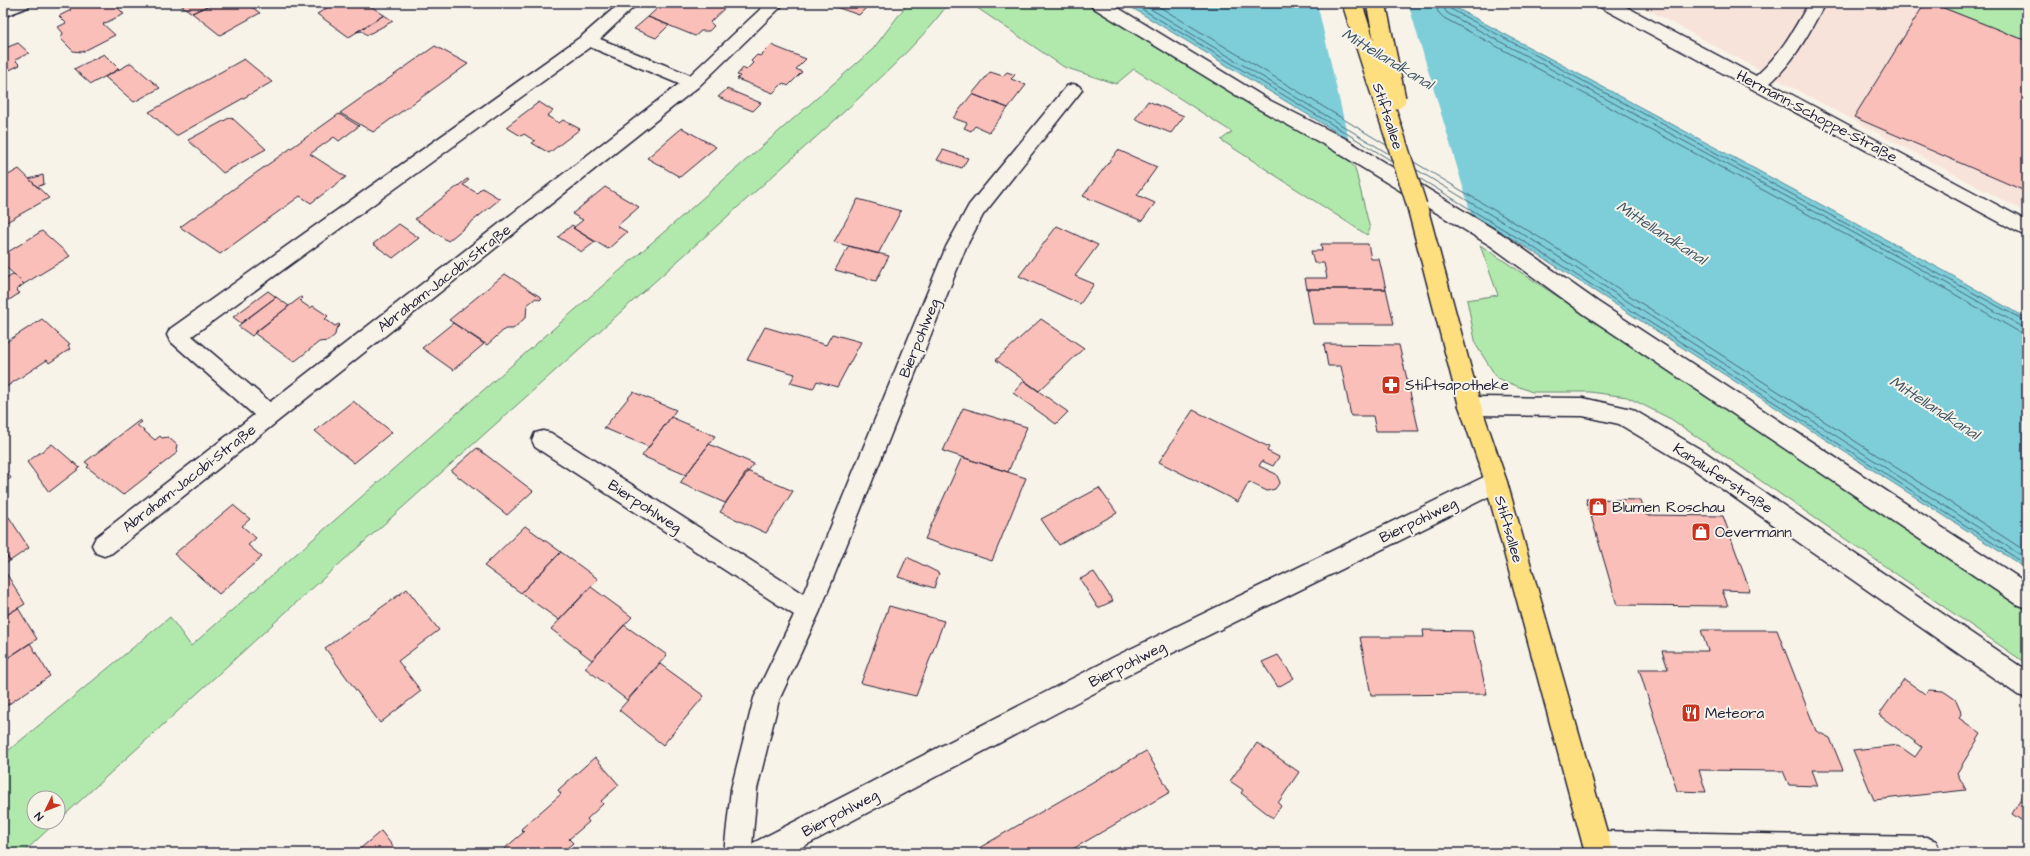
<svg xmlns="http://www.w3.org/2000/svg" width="2030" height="856" viewBox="0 0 2030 856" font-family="'Architects Daughter',sans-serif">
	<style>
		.built { fill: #f8e3da }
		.green { fill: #b1e9ac; stroke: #6a8674 }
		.water { fill: #7eced9; stroke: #59899a }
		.pier { fill: #f7f3e8 }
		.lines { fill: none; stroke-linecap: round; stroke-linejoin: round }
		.shore { stroke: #47677a; stroke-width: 1 }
		.building { fill: #fbbfb9; stroke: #22223b }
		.minor-casing { stroke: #22223b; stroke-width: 3 }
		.major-casing { stroke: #22223b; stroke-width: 3 }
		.minor { fill: #f7f3e8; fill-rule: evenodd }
		.major { fill: #fddf80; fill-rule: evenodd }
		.major-bridge-casing { stroke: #22223b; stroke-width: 22; stroke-linecap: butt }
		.major-bridge { stroke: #fddf80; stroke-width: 19 }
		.labels { text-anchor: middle; stroke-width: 4; stroke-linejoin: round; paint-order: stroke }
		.street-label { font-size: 15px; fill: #22223b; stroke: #f7f3e8 }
		.poi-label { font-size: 15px; fill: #22223b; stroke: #f7f3e8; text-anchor: start }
		.water-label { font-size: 16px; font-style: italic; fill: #3e566a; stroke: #f7f3e8 }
	</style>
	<rect width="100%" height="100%" fill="#f7f3e8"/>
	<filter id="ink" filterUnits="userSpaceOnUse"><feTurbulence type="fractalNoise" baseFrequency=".025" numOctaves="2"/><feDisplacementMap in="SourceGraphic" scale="8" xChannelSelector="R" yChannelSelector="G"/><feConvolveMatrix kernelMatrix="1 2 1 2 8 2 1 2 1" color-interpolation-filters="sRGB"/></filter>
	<g filter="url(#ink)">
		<!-- built -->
		<path class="built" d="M1635,3H2027V213Z"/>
		<!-- green -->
		<path class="green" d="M908,3H949C916,47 874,84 834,121L297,602L58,821V798H34V822H56L23,853H3V755L170,617L191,646L873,49Z
			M970,3H1090L1347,158L1355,168L1370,229L1367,235L1221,140L1232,132L1134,69L1116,84L1064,67Z
			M1931,3H2027V41Z
			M1480,245L2027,608V664L1671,419L1627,397L1590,392H1532L1497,378L1476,345L1467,300L1498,295Z"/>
		<!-- water -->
		<path class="water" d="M1124,3H1447L1946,272L2027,319V569L1529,249Z"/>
		<!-- pier -->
		<path class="pier" d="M1317,3H1408L1472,217L1349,142Z"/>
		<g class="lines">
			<!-- shore -->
			<path class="shore" d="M1132,3L1392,161
				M1141,3L1389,154
				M1153,3L1386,145
				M1435,3L1438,12L1444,18L1939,285L2019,332L2027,333
				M1441,3L1447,13L1941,280L2021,326L2027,327
				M1447,3L1449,8L2027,322
				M1414,162L1537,236L2027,552
				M1417,170L1534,241L2027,559
				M1419,178L1531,246L2027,565"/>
		</g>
		<!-- building -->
		<path class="building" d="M70,3H113L124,14L103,24L115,35L82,52L73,51L61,39L63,33L58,27L66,23L59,16L71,10L68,7Z
			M178,3H214L192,13Z
			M214,3H246L260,13L220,35L192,13Z
			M335,3H366L384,15L349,37L317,14Z
			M663,3H730L710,22L714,26L709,31H701L695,36L648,17Z
			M836,3H871L859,15L833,6Z
			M1925,3H1931L2027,41V192L1854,117Z
			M384,15L393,21L367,35L362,31L356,32Z
			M648,17L669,25L656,38L634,29Z
			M18,43L29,53L15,60L20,65L3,73V49Z
			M771,45L806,59L796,69L802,72L788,86L783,83L773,93L737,79L740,76L737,75L743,68L746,70L753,63L751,61L757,55L760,56Z
			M435,46L468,64L373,132L340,113Z
			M104,54L119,69L91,84L74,69Z
			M244,59L272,82L176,136L149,112Z
			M131,63L160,88L134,102L105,77Z
			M990,72L1003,76L1007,72L1015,75L1011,79L1026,85L1008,108L972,94Z
			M727,89L761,103L753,111L718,97Z
			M972,94L1008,108L989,132L975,126L971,131L964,128L967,123L953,118Z
			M1148,101L1184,116L1171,133L1135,119Z
			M539,102L553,111L547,116L559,123L563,120L580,129L549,153L532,143L535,141L524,134L521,136L506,127Z
			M339,114L359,126L339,141L334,137L310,154L346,177L311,203L300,196L220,254L180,227Z
			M231,117L266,149L223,173L188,140Z
			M682,128L716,147L680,177L647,158Z
			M943,150L968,158L962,168L937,160Z
			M1118,150L1157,167L1137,195L1155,203L1142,221L1083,196Z
			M19,169L49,198L3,224V178Z
			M43,175L44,184L37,187L29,179Z
			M467,179L469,180L463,185L477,193L482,188L500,199L448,241L415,219Z
			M605,187L639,207L617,226L627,232L608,249L573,228L583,220L572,214Z
			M858,199L901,211L878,254L834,242Z
			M399,224L419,238L393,258L373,244Z
			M572,225L575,227L573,228L595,242L582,252L558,237Z
			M1057,226L1098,245L1075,276L1094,284L1080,304L1019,276Z
			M42,231L70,256L24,284L3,264V255Z
			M1321,244H1368L1371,259H1379L1386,289H1307L1305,278H1327L1324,263H1314L1311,251H1322Z
			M849,246L889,256L876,281L835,270Z
			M14,274L24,284L16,290L20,293L3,304V281Z
			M505,274L542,298L540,300L536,298L527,305L526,317L513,329H505L487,345L449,320Z
			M1307,289H1386L1394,324H1313Z
			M268,291L276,297L241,323L233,317Z
			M276,297L289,306L255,333L252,336L238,326Z
			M301,297L303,298L300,301L310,308L313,306L328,316L325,319L335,326L339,324L340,325L336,329L335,335L328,341L319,342L294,362L254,333Z
			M42,319L70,345L68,346L70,349L49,363L47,360L3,389V344Z
			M1041,319L1084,348L1039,391L996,360Z
			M453,323L484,344L453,370L422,348Z
			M765,327L826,345L832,334L861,342L837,387L817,381L813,389L790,383L795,374L747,360Z
			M1324,344L1399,345L1419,431H1376L1373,416H1351L1341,366H1328Z
			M1024,381L1068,412L1056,424L1013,393Z
			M633,392L676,410L649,447L604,428Z
			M353,401L392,432L354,463L315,431Z
			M963,408L1027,427L1008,472L943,451Z
			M1193,410L1269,447L1267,451L1279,457L1273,466L1262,461L1259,466L1276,474L1280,482L1275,489L1267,491L1249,482L1238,502L1159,462Z
			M671,417L715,436L686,475L642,456Z
			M140,420L142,422L137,425L155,440L160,436L162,438L168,437L177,445L176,450L178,452L123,495L87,467L89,465L85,462Z
			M52,444L80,468L49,492L27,462Z
			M709,444L754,464L725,503L680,483Z
			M477,448L533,491L507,515L451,471Z
			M962,457L1026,478L992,561L925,539Z
			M3,467L11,478L3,483Z
			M747,471L793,491L766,533L720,512Z
			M1099,488L1117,513L1059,545L1041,519Z
			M1586,499L1641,500L1646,515L1723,516L1750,591L1722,590L1728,606L1617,605Z
			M233,505L250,519L242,526L256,538L248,545L262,557L219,594L174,554Z
			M9,517L29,548L10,561L3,550V521Z
			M525,526L561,552L521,593L484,566Z
			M3,550L10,561L3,565Z
			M561,552L598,579L559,620L521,593Z
			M907,557L939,573L934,588L898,577Z
			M1094,572L1113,601L1098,608L1080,579Z
			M6,573L25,604L3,617V574Z
			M591,587L632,617L592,660L551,629Z
			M407,589L439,630L398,661L421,691L380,723L325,648Z
			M889,606L944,621L916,696L861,683Z
			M18,608L37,639L3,661V617Z
			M624,625L667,655L627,700L585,668Z
			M1423,630L1472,631L1487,694L1371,695L1360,637H1424Z
			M1701,630H1777L1816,731L1830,738L1843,770H1812L1818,786L1789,785L1783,771L1699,770L1706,792L1677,791L1639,669H1668L1662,651H1708Z
			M30,643L50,676L3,708V661Z
			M1278,655L1294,678L1278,687L1262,662Z
			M660,664L704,696L663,745L619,710Z
			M1904,679L1925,694L1929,690L1943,691L1949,695L1956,700L1960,709L1961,714L1959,718L1981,734L1957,773L1966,790L1874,800L1853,750L1898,745L1915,757L1922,747L1879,715Z
			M1257,743L1299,772L1278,803L1281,806L1273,818L1241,793L1243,790L1230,781Z
			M1146,751L1170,792L1066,853H981L979,848Z
			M595,757L619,785L601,801L603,804L587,819L589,822L569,839L573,843L561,853H507L504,849L524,832L521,829L561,794L558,790Z
			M2027,789V824L2012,814Z
			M381,831L398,853H355Z"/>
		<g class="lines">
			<!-- minor casing -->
			<g class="minor-casing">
				<path id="minor" d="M8,3H30L28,7L3,17V5Z
					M620,3H638L600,39L690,75L767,3H785L698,87L112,553L104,556L96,553L92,545L96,537L254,415L170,341L167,335L170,329L582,36ZM590,47L679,84L270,402L192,336Z
					M1090,3H1110L1269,100L1344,138L1505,236L1598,302L2027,583V608L2018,605L1584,314L1491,246L1330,148L1257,108L1092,7Z
					M1598,3H1619L1756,76C1780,55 1793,31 1809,3H1825C1809,33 1795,61 1770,83L2027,221V237L1600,7Z
					M1073,84L1079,86L1082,90L1079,94L983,215L966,247L820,611L779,700L757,789L752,846L753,843L1116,656L1488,475L1496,472L1504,475L1507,482L1504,489L1134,672L791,853H724L731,789L754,698L794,615L535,447L532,440L535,433L543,431L551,433L803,594L946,247L969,205L1067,86Z
					M1470,397L1583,398L1632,409L1705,452L2027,671V698L2018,695L1689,466L1619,424L1583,416L1470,415L1462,412L1459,406L1462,400Z
					M1597,831L1926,837L1936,841L1940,851L1939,853H1587L1583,845L1587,835Z"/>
			</g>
			<!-- major casing -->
			<g class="major-casing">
				<path id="major" d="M1417,199L1424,201L1427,206L1481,406L1507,482L1613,853H1585L1485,482L1459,406L1407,206L1410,201Z"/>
			</g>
			<!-- minor -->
			<use href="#minor" class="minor"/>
			<!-- major -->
			<use href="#major" class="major"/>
			<!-- major-bridge casing -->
			<g class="major-bridge-casing">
				<path id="major-bridge" d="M1352,3L1417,206
					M1376,3L1396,99"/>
			</g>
			<!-- major-bridge -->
			<use href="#major-bridge" class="major-bridge"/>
		</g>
	</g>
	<!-- icons -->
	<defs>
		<g id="pharmacy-square" transform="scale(1)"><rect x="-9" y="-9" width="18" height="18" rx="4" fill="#c8321e" stroke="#f7f3e8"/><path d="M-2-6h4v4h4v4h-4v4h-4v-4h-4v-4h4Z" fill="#fff"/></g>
		<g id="shop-square" transform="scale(1)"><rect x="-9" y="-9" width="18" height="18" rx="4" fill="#c8321e" stroke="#f7f3e8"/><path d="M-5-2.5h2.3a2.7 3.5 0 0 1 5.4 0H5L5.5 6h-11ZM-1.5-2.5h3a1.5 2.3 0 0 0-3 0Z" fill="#fff"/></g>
		<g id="restaurant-square" transform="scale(1)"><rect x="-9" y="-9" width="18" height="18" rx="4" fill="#c8321e" stroke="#f7f3e8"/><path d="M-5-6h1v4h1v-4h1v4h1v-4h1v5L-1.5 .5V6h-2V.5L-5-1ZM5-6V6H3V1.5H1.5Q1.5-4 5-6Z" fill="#fff"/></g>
	</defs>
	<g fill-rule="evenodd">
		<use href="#pharmacy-square" x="1391" y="385"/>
		<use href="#shop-square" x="1598" y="507"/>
		<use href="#shop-square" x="1701" y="532"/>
		<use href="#restaurant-square" x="1691" y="713"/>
	</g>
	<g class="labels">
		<!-- street labels -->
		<g class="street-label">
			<text transform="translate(1388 116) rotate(72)" y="5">Stiftsallee</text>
			<text transform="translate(1817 116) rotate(28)" y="5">Hermann-Schoppe-Straße</text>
			<text transform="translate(444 278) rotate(-38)" y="5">Abraham-Jacobi-Straße</text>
			<text transform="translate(919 338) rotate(-68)" y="5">Bierpohlweg</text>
			<text transform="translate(189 478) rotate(-38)" y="5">Abraham-Jacobi-Straße</text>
			<text transform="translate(1723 478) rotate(33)" y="5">Kanaluferstraße</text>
			<text transform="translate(645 506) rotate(33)" y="5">Bierpohlweg</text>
			<text transform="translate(1418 520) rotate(-26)" y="5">Bierpohlweg</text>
			<text transform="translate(1509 529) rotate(74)" y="5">Stiftsallee</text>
			<text transform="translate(1127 664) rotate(-27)" y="5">Bierpohlweg</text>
			<text transform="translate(840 813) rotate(-28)" y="5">Bierpohlweg</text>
		</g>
		<!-- poi labels -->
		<g class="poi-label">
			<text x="1405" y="390">Stiftsapotheke</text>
			<text x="1612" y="512">Blumen Roschau</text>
			<text x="1715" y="537">Oevermann</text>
			<text x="1705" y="718">Meteora</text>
		</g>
		<!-- water labels -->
		<g class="water-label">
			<text transform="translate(1388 58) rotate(31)" y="6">Mittellandkanal</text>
			<text transform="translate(1662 232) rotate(33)" y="6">Mittellandkanal</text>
			<text transform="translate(1935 407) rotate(33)" y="6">Mittellandkanal</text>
		</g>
	</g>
	<!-- margin -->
	<rect width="2030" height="856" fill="none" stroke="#f7f3e8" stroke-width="16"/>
	<rect x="8" y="8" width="2014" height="840" fill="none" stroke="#22223b" stroke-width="1.5" filter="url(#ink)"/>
	<!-- north arrow -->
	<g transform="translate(46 810) rotate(227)"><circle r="19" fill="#f7f3e8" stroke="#a29fa3"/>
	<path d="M0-3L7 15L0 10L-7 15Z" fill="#c8321e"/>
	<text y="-6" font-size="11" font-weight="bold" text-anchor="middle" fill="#22223b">N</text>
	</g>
</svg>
